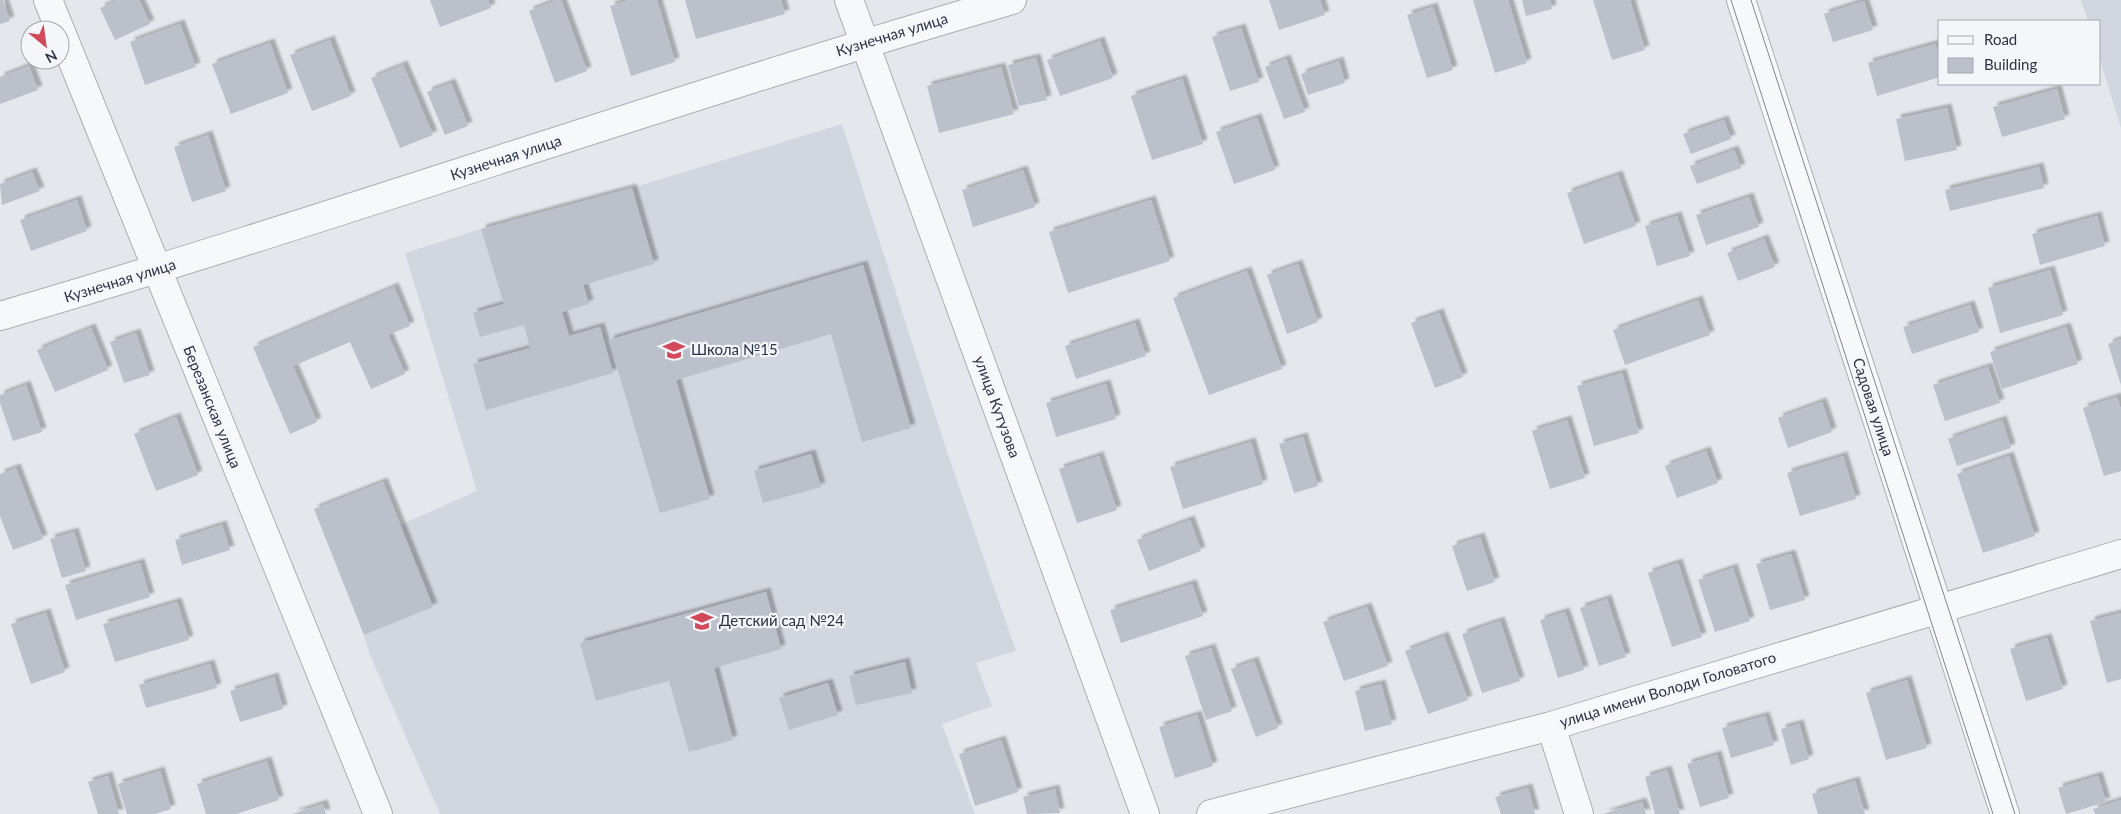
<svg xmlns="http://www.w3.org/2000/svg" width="2121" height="814" viewBox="0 0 2121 814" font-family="Lato,sans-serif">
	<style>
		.built { fill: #d2d6de }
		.building { fill: #bbc0ca; filter: url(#shadow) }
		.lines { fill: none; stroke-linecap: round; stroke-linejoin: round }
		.minor-casing { stroke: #a9aeb7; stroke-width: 30 }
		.minor { stroke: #f7f8fa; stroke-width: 28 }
		.tram { stroke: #7d8696; stroke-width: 1 }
		.labels { text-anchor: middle; stroke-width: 4.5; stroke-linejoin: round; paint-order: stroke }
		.street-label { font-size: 15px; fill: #2b3445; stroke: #f4f6f9 }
		.poi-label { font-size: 15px; fill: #2b3445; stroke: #f4f6f9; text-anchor: start }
	</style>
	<defs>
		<filter id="shadow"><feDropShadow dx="4.5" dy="-4.5" stdDeviation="1" flood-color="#0004"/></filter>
	</defs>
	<rect width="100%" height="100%" fill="#e4e7ec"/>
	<!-- built -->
	<path class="built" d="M2081,0H2121V128L2100,60V21H2088Z
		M842,124L948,455L1016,651L976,663L992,706L942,724L975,814H440L370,655L364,635L432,607L400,525L477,491L405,253L481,229L632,188Z"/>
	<!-- building -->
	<path class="building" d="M0,0H3L10,21L0,24Z
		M118,0H139L150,24L115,40L100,8Z
		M430,0H488L491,8L440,27Z
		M557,0H561L587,71L555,83L529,11Z
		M629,0H657L675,62L631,76L610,6Z
		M685,0H781L785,14L696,39Z
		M1269,0H1320L1325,15L1279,30Z
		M1473,0H1508L1527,63L1495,73Z
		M1522,0H1550L1552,9L1526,16Z
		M1593,0H1630L1645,50L1612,60Z
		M1864,1L1873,30L1833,42L1824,14Z
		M1433,7L1453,70L1427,78L1407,15Z
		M180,24L196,67L145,85L130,42Z
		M1241,28L1259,82L1230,91L1212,37Z
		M330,40L351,96L312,111L290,55Z
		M1100,41L1113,78L1060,96L1047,60Z
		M270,43L288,93L231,114L212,64Z
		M1935,44L1940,60V77L1877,96L1868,63Z
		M1036,58L1047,100L1019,106L1008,65Z
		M1286,59L1305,112L1284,119L1265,67Z
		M1339,61L1345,83L1308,95L1301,74Z
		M403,65L433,135L400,148L371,78Z
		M29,66L38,90L0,104V77Z
		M1001,67L1014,114L939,133L927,86Z
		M1182,79L1203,144L1152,160L1131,96Z
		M451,83L468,126L445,135L427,92Z
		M2057,89L2065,119L2002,137L1993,107Z
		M1947,108L1957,150L1905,161L1896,119Z
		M1257,118L1275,170L1234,184L1216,132Z
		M1724,120L1731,139L1691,154L1683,134Z
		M208,135L226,191L192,202L174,147Z
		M1734,150L1741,168L1697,184L1690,166Z
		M2039,167L2044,188L1950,211L1945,190Z
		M1023,170L1035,207L973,227L962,190Z
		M32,172L40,191L2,205L0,184Z
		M1618,175L1636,226L1584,244L1567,193Z
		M632,188L654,264L583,285L589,304L562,312L569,336L600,327L613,373L486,410L473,364L530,348L524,325L480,337L473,313L504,304L481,229Z
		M1749,197L1759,227L1706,245L1696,215Z
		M77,200L87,231L31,251L20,220Z
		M1151,200L1170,261L1068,293L1049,232Z
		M1677,216L1690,256L1657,266L1645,226Z
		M2097,216L2105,246L2040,265L2032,234Z
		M1764,239L1775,267L1738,281L1727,253Z
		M1298,264L1318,322L1287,334L1267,275Z
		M863,265L911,428L862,442L831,334L676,380L710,499L660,513L609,340Z
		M2050,270L2063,315L2000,333L1988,288Z
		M1247,271L1282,369L1209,395L1173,298Z
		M394,287L410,326L388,335L405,374L371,389L350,342L293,366L317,422L290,434L253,347Z
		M1698,300L1710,335L1625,365L1613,330Z
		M1970,305L1979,332L1912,354L1903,327Z
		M1439,313L1463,377L1435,388L1411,323Z
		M1135,323L1146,356L1076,379L1065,346Z
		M2066,327L2078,364L2002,389L1990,352Z
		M91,328L108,370L55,392L37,350Z
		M136,333L150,375L124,383L110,342Z
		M2121,339V385L2108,344Z
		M1988,367L2000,403L1945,421L1933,385Z
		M1622,373L1639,433L1594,446L1577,386Z
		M1106,384L1116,419L1056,437L1046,403Z
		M26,385L42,432L13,441L0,403V395Z
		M2117,397L2121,410V471L2104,476L2083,408Z
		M1822,402L1832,432L1788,448L1778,418Z
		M176,417L198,475L156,491L134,434Z
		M1567,420L1585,478L1550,489L1532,431Z
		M2002,420L2011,448L1957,466L1948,439Z
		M1303,437L1318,486L1294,493L1279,444Z
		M1251,442L1263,484L1183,509L1170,467Z
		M1706,451L1718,483L1677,498L1665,466Z
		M811,454L821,487L763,503L754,471Z
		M1099,456L1117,510L1077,523L1059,469Z
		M1843,456L1856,499L1800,516L1787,473Z
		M2009,456L2035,536L1983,553L1957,474Z
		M16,468L43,539L13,550L0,516V474Z
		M383,482L433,607L364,635L314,509Z
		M1190,520L1201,551L1149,571L1137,540Z
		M222,525L230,550L182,565L175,540Z
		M74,532L86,571L62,578L50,539Z
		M1480,537L1495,582L1467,591L1452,546Z
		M1791,554L1805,600L1770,610L1756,564Z
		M140,563L150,597L76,620L65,585Z
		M1678,563L1702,637L1672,647L1648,573Z
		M1733,568L1750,621L1715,632L1698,580Z
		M1192,584L1203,616L1121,643L1110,610Z
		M766,592L781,649L714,668L733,740L689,752L669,681L596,701L580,643Z
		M1607,599L1626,657L1599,666L1580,608Z
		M177,602L189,640L115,662L103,624Z
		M1367,607L1388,666L1344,681L1323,622Z
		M1565,612L1584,670L1558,678L1540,620Z
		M46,613L65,672L31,684L11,624Z
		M2121,613V679L2107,683L2090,621Z
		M1500,621L1520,681L1482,693L1462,634Z
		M1444,636L1468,700L1428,714L1405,651Z
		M2047,638L2063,689L2026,701L2010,649Z
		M1211,648L1232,711L1206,720L1185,656Z
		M1254,661L1278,728L1256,737L1231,669Z
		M905,662L912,693L856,705L849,676Z
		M210,664L217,688L146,708L139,685Z
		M274,677L283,709L240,722L230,691Z
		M1907,680L1927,748L1886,760L1866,693Z
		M828,683L838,715L789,730L779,698Z
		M1381,684L1392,724L1365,731L1355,691Z
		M1197,715L1213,766L1175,778L1159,727Z
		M1765,716L1774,745L1731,758L1722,728Z
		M1799,724L1809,759L1791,765L1781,729Z
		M1001,740L1018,792L975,806L959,754Z
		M1717,755L1729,798L1700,807L1687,764Z
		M267,761L279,800L236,814H206L197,784Z
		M1667,770L1680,814H1655L1645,777Z
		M160,771L171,809L155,814H127L118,784Z
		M108,776L119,814H98L88,782Z
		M2098,776L2106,802L2066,814L2058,788Z
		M1855,781L1865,814H1818L1812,794Z
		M1528,788L1535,814H1501L1495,797Z
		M1055,789L1060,813L1027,814L1023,797Z
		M2121,800V814H2095L2093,809Z
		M1642,802L1646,814H1603Z
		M323,804L326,814H292Z"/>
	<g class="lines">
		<!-- minor casing -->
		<g class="minor-casing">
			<path id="minor" d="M48,0L378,814
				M849,0L1145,814
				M1741,0L2005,814
				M0,316C339,217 673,98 1012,0
				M1551,726L1579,814
				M1211,814L1551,726L2121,554"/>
		</g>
		<!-- minor -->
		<use href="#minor" class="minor"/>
		<!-- tram -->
		<path class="tram" d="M1731,0L1993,814
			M1751,0L2015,814"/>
	</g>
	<!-- icons -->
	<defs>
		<g id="school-bare" transform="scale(1.725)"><path d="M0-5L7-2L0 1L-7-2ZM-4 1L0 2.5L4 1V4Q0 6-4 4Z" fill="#d1495b" stroke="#f4f6f9" stroke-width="2.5" paint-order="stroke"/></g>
	</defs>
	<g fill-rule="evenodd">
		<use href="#school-bare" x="674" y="350"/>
		<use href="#school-bare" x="702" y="621"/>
	</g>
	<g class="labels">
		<!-- street labels -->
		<g class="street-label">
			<text transform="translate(892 35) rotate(-17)" y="5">Кузнечная улица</text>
			<text transform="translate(506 158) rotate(-18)" y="5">Кузнечная улица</text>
			<text transform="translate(120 281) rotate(-17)" y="5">Кузнечная улица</text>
			<text transform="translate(212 407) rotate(68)" y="5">Березанская улица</text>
			<text transform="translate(997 407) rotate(70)" y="5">улица Кутузова</text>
			<text transform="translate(1873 407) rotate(72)" y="5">Садовая улица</text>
			<text transform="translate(1668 690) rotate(-17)" y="5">улица имени Володи Головатого</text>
		</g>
		<!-- poi labels -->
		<g class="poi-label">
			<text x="691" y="355">Школа №15</text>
			<text x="719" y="626">Детский сад №24</text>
		</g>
	</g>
	<!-- legend -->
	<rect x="1938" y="20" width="162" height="65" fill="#f4f6f9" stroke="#a4a8b1"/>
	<rect x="1948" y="36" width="25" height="8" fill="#f7f8fa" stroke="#a4a8b1"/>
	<text x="1984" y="45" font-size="15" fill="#2b3445">Road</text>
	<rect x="1948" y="58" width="25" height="15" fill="#bbc0ca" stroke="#a4a8b1"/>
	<text x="1984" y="70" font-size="15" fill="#2b3445">Building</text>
	<!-- north arrow -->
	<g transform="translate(45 45) rotate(151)"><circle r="24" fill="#f4f6f9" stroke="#a4a8b1"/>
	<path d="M0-4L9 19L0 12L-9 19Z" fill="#d1495b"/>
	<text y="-8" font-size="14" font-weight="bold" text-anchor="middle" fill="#2b3445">N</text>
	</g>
</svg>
